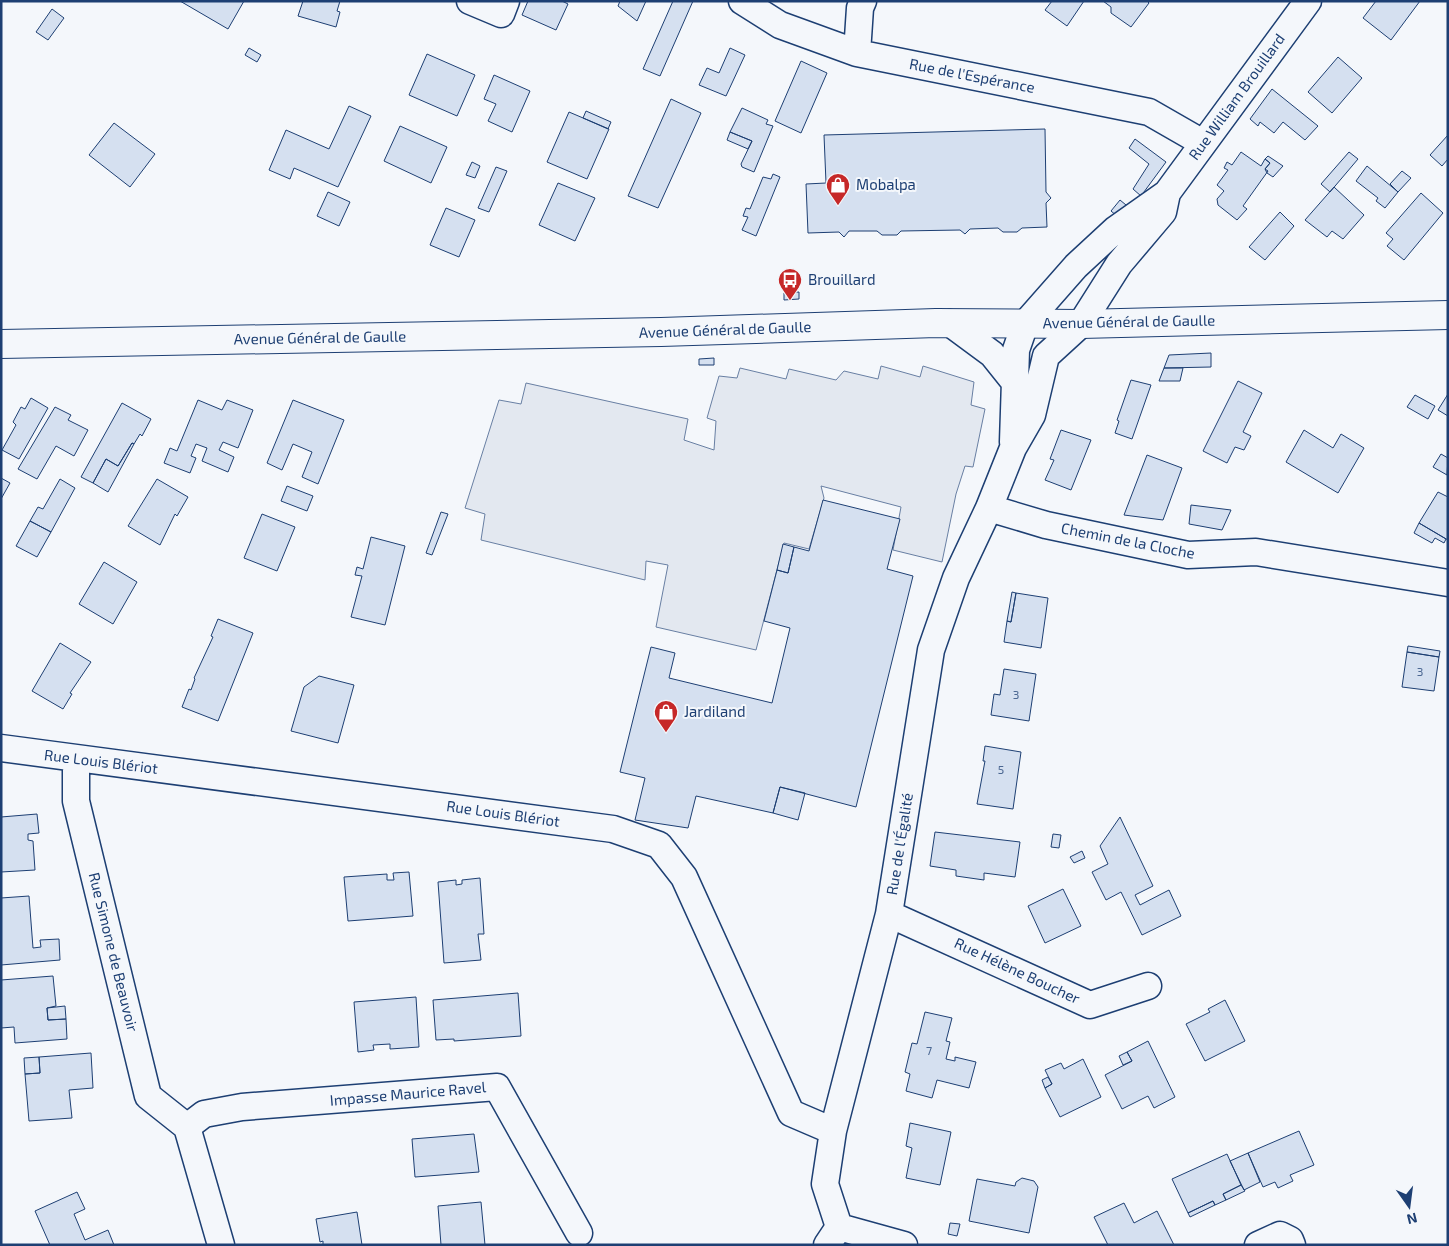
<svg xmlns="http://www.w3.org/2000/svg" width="1449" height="1246" viewBox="0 0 1449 1246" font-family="'Exo 2',sans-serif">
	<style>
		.parking { fill: #e3e8f0; stroke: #687fa3 }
		.building { fill: #d5e0f0; stroke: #1d3f73 }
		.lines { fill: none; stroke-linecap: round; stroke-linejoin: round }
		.street-casing { stroke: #1d3f73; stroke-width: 29 }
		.primary-casing { stroke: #1d3f73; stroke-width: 30 }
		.street { stroke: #f4f7fb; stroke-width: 26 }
		.primary { stroke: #f4f7fb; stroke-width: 28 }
		.labels { text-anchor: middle; stroke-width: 4; stroke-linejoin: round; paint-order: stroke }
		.number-label { font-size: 12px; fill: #4b6792 }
		.street-label { font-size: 15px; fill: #1d3f73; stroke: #f4f7fb }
		.poi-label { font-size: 15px; fill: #1d3f73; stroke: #f4f7fb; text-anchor: start }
	</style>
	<rect width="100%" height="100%" fill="#f4f7fb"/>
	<!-- parking -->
	<path class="parking" d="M881,366L920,377L923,366L974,382L971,405L985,409L973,467L965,466L956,494L942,562L893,550L901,507L821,486L824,498L809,549L784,543L756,650L656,627L668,565L646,561L645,580L481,540L485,514L465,508L499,400L521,404L526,383L688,419L684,440L714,450L716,421L707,418L719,376L737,378L740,368L786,379L789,369L836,380L844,371L878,379Z"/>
	<!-- building -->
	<path class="building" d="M180,1H244L228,29Z
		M303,1H340L337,11L340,12L336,27L298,16Z
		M528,1H562L568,4L556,30L522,15Z
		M620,1H646L637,21L618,6Z
		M673,1H693L660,76L643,69Z
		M1052,1H1084L1067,26L1045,10Z
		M1103,1H1147L1149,3L1131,27L1111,13V7Z
		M1376,1H1420L1391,40L1363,18Z
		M52,9L64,18L48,40L36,32Z
		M249,48L261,55L257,62L245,55Z
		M730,48L745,55L726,96L699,85L707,68L719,73Z
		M427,54L475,75L457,116L409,95Z
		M1338,57L1362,78L1332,113L1308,92Z
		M801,61L827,73L801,133L775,121Z
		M494,75L530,91L512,132L488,121L496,104L484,99Z
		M1272,89L1318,126L1305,140L1283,122L1274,133L1260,122L1258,126L1250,119Z
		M671,99L701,113L658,208L628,196Z
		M349,106L371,116L338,187L294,168L290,179L269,170L286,130L329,149Z
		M742,108L768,120L766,124L773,126L754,172L742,167L741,164L752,141L730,132Z
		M586,111L611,122L608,129L583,118Z
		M569,112L609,129L587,179L547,162Z
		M114,123L155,154L130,187L89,155Z
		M400,126L447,147L431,183L384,161Z
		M1045,129L1046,192L1051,198L1046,203L1047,227L1022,228L1017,232H1003L998,228L970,229L965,234L960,230L901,231L897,235H882L877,231H849L844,237L839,232L808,233L806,184L826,183L824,135Z
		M730,132L752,141L748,149L727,140Z
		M1448,135V159L1442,166L1430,155Z
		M1135,139L1166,162L1141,196L1133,189L1149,164L1129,148Z
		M1241,152L1261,166L1265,159L1270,163L1265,169L1268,171L1243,206L1247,209L1237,220L1218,205L1217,199L1224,191L1217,185L1228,170L1224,168L1227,162L1232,165Z
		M1349,152L1358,159L1330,192L1321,184Z
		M1268,156L1283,166L1273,177L1267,173L1265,169L1270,163L1265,159Z
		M472,162L480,166L475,178L466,175Z
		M1367,166L1398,192L1385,208L1376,201L1378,198L1356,181Z
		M496,167L507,171L489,212L478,208Z
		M1402,171L1411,178L1398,192L1390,184Z
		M773,174L780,177L756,236L742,230L748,217L743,216L746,208L750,209L763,177L771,179Z
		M558,183L595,198L575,241L539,225Z
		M1334,187L1364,215L1343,239L1332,231L1327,237L1305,220Z
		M328,192L350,202L339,226L317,216Z
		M1421,193L1443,213L1404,260L1387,246L1393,239L1386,233Z
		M1120,200L1126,205L1117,216L1111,211Z
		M446,208L475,220L459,257L430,245Z
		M1280,212L1294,226L1265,260L1249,247Z
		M799,292V299L784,300V293Z
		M1211,353V367L1164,368L1169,355Z
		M714,358V365H699V359Z
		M1164,368H1183L1180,381H1159Z
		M1131,380L1151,385L1132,439L1115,433L1119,421L1117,420Z
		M1238,381L1262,393L1243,432L1251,436L1244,450L1235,447L1227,463L1203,451Z
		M1448,394V416L1438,410Z
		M1415,395L1435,406L1428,419L1407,407Z
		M31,398L48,408L19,459L2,450L16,425L13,422L21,407L25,409Z
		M198,400L222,410L227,400L253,410L238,448L223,442L219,450L234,457L228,472L202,461L207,448L196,444L191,456L196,458L190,473L164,463L170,448L177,451Z
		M293,400L344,420L318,484L302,477L312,452L293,444L282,470L267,463Z
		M122,403L151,419L142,436L140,434L134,444L132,443L118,466L106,459L93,483L81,477Z
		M55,407L71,415L68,420L88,430L74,456L56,446L37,479L18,469Z
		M1061,430L1091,440L1071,490L1045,480L1054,460L1050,459Z
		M1304,430L1333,448L1341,434L1364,448L1338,493L1286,462Z
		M132,443L134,444L108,492L93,483L106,459L118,466Z
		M1441,454L1448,458L1447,475L1433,467Z
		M1147,455L1182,468L1163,520L1124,515Z
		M1,478L10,483L1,499Z
		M60,479L75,488L51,532L30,521L38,507L43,509Z
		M157,479L188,497L177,516L175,514L160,545L128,526Z
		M287,486L313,496L307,511L281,501Z
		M1438,492L1448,497V540L1419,523Z
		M823,500L900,519L887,569L913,576L856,807L780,787L773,813L696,796L688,828L635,820L645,778L620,772L651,647L675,653L669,678L772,703L790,628L764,621L777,570L788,573L794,547L809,551Z
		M1191,505L1231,510L1222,530L1189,524Z
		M441,512L448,514L432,555L426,553Z
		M262,514L295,527L277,571L244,558Z
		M30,521L51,532L37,557L16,546Z
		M1419,523L1446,539L1444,543L1435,538L1432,543L1414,533Z
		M371,537L405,546L385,625L351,617L362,576L355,575L357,567L363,569Z
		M783,544L794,547L788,573L777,570Z
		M104,562L137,582L113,624L79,604Z
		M1012,592L1016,593L1011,622L1007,621Z
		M1016,593L1048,598L1041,648L1004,642L1007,621L1011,622Z
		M218,619L253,633L218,721L182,707L189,689L191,690L195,679L194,678L213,637L211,636Z
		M60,643L91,662L70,693L72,694L63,709L32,691Z
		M1408,646L1440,651L1439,657L1407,652Z
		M1407,652L1439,657L1434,691L1402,687Z
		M1004,669L1036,674L1029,721L991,715L994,694L1000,695Z
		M319,676L354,685L338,743L291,731L304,687Z
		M985,746L1021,752L1013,809L977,804L985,761H983Z
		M780,787L805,793L798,820L773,813Z
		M37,814L39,833L28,834V840L33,841L35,870L1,872V817Z
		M1120,817L1153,886L1135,895L1140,905L1169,890L1181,916L1142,935L1121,892L1106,900L1092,872L1108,864L1100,846Z
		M935,832L1020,842L1015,877L984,873V880L956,876V870L930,866Z
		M1053,834L1061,835L1059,848L1051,847Z
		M1082,851L1085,858L1074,863L1070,857Z
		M409,872L413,916L348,921L344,877L387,874V880H394L393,873Z
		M480,878L484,934H478L481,960L444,963L438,882L456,880V885L462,884V880Z
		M1063,889L1081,926L1045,943L1028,906Z
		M29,896L33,948L41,947L40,940L59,939L60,960L1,965V898Z
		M53,976L56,1006L47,1008L48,1020L66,1019L67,1039L15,1043L14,1027L1,1028V980Z
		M518,993L521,1036L454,1041V1039L436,1040L433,1000Z
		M416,997L419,1047L390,1049V1044L373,1045L374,1050L358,1052L354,1002Z
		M1225,1000L1245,1041L1205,1061L1186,1024L1210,1012L1208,1009Z
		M65,1006L66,1019L48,1020L47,1008Z
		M925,1012L952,1018L946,1041L950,1042L946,1059L955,1061V1057L976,1062L969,1088L937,1080L932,1098L906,1091L910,1074L905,1072L912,1043L917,1044Z
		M1148,1041L1175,1097L1154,1108L1148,1096L1122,1109L1105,1075L1132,1061L1127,1052Z
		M1127,1052L1132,1061L1123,1065L1119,1056Z
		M91,1053L93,1088L69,1090L72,1118L29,1121L25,1074L40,1073L39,1057Z
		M39,1057L40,1073L25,1074L24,1058Z
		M1083,1059L1101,1097L1060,1117L1045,1088L1052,1084L1045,1070L1061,1063L1064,1069Z
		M1048,1077L1052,1084L1045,1088L1042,1080Z
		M910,1123L951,1132L940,1185L906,1178L912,1148L906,1146Z
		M1299,1131L1314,1165L1290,1175L1293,1181L1278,1188L1275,1182L1263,1187L1248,1153Z
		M474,1134L479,1172L415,1177L412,1139Z
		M1248,1153L1260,1182L1244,1190L1230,1161Z
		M1227,1154L1241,1185L1223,1194L1226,1200L1215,1205L1213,1201L1188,1213L1172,1179Z
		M1022,1178L1034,1181L1038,1187L1029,1233L969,1221L977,1179L1015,1186L1016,1182Z
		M1241,1185L1245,1191L1226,1200L1223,1194Z
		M77,1192L85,1209L74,1214L85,1240L108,1230L114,1245H50L35,1211Z
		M1213,1201L1215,1205L1190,1217L1188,1213Z
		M481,1202L485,1245H441L438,1206Z
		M1124,1203L1134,1223L1157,1211L1174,1245H1108L1094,1217Z
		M357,1212L362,1245H323V1241L320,1242L316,1219Z
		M950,1223L960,1224L957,1236L948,1234Z"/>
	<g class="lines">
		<!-- street casing -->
		<g class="street-casing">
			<path id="street" d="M470,1L501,14L506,1
				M742,1L780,25L857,53L1149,112L1203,143
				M857,53L860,8L863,1
				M950,323L992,354L1016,384
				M1013,442L1016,350L1025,324L1076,266L1116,229L1167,193L1308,1
				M989,508L1046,525L1188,555L1256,552L1448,583
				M1,748L613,829L659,845L684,877L791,1113L833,1131
				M76,759V801L148,1096L187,1127
				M889,914L1090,1005L1148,986
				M187,1127L204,1114L242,1107L497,1087L579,1233
				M187,1127L221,1245
				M839,1227L904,1245
				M827,1245L839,1227L825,1184L833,1131L889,914L931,650L956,578L989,508L1013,448L1032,415L1046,356L1081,324L1119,264L1163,212L1167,193
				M1258,1245L1280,1235L1290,1240L1292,1245"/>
		</g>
		<!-- primary casing -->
		<g class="primary-casing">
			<path id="primary" d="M1,344L661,332L936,323L1081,324L1448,315"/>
		</g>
		<!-- street -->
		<use href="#street" class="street"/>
		<!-- primary -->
		<use href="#primary" class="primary"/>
	</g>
	<!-- icons -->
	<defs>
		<g id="shop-pin" transform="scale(1.25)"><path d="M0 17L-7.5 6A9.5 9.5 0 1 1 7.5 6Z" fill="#c62828" stroke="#f4f7fb"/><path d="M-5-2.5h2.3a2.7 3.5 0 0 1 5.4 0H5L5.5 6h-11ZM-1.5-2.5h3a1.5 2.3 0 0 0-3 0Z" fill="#fff"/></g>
		<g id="bus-pin" transform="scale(1.25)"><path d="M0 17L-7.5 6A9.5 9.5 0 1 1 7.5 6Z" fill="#c62828" stroke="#f4f7fb"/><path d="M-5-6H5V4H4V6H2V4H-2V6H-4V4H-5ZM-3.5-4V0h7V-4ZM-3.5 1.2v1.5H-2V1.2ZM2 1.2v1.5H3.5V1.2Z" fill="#fff"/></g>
	</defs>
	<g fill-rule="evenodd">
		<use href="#shop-pin" x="838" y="185"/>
		<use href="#bus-pin" x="790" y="280"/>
		<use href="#shop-pin" x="666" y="712"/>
	</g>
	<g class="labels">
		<!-- number labels -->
		<g class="number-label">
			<text x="1420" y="676">3</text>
			<text x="1016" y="699">3</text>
			<text x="1001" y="774">5</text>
			<text x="929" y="1055">7</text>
		</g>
		<!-- street labels -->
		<g class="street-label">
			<text transform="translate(972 76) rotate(11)" y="5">Rue de l'Espérance</text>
			<text transform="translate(1237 97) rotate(-54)" y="5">Rue William Brouillard</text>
			<text transform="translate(1129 322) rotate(-1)" y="5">Avenue Général de Gaulle</text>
			<text transform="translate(725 330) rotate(-2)" y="5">Avenue Général de Gaulle</text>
			<text transform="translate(320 338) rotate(-1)" y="5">Avenue Général de Gaulle</text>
			<text transform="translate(1128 541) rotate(11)" y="5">Chemin de la Cloche</text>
			<text transform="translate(101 762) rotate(7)" y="5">Rue Louis Blériot</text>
			<text transform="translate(503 814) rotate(8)" y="5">Rue Louis Blériot</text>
			<text transform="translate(900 844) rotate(-81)" y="5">Rue de l'Égalité</text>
			<text transform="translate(113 952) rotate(76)" y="5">Rue Simone de Beauvoir</text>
			<text transform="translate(1017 971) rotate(25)" y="5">Rue Hélène Boucher</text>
			<text transform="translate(408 1094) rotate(-5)" y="5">Impasse Maurice Ravel</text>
		</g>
		<!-- poi labels -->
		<g class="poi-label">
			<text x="856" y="190">Mobalpa</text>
			<text x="808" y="285">Brouillard</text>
			<text x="684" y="717">Jardiland</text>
		</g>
	</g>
	<!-- border -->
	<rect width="1449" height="1246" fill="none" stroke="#1d3f73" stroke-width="5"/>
	<!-- north arrow -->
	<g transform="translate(1409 1206) rotate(166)" stroke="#f4f7fb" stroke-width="4" paint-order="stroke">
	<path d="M0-4L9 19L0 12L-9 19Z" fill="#1d3f73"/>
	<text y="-8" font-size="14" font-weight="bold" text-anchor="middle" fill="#1d3f73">N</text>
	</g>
</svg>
